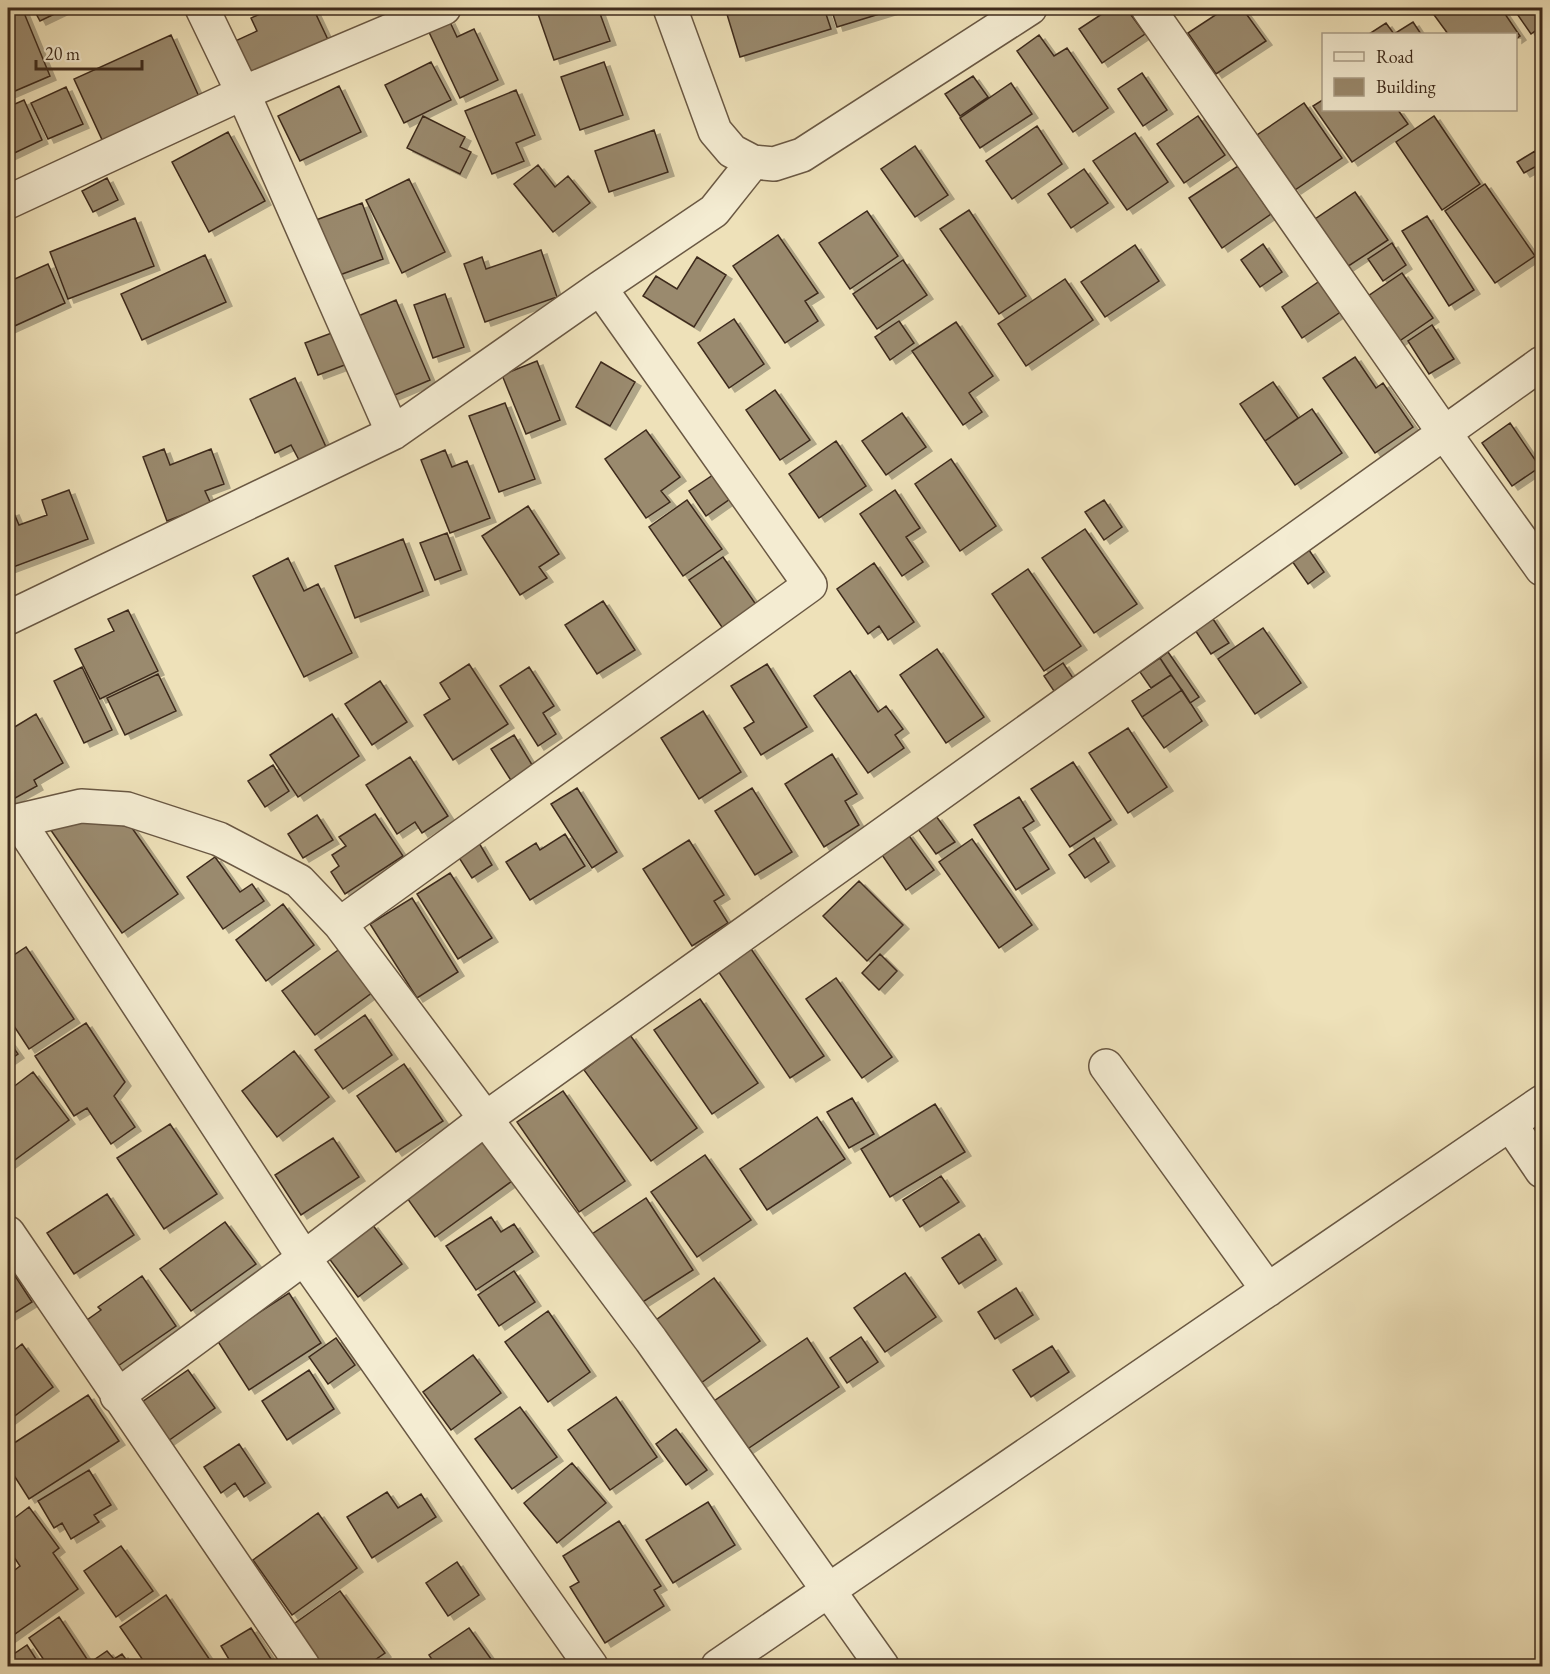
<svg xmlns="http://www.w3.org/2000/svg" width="1550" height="1674" viewBox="0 0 1550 1674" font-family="'EB Garamond',serif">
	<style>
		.building { fill: #9a8a6e; stroke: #3e2b1c; stroke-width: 1.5; filter: url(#shadow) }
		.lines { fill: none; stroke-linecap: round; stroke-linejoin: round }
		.minor-casing { stroke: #6a5843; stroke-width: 36 }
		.minor { stroke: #f4ecd2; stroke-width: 33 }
	</style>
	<defs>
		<filter id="shadow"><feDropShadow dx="6" dy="4" stdDeviation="0" flood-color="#0004"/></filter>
	</defs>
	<rect width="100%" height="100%" fill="#eee1b9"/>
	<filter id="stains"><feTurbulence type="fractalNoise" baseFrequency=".00333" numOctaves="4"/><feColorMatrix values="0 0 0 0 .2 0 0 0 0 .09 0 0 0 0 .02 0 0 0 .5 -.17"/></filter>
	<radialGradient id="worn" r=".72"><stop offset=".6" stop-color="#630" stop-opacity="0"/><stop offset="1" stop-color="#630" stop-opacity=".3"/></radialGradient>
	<!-- building -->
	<path class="building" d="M16,8H22L50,76L8,94V11Z
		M33,8H67L40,21Z
		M273,8H313L330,44L251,80L233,42L257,31L251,18Z
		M546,8H598L610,41L554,60L537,11Z
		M737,8H824L831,29L740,57L726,11Z
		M831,8H899L837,27Z
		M1111,8H1126L1145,34L1102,63L1079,29Z
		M1226,8H1242L1266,41L1216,74L1188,33Z
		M1429,8H1468L1473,14L1482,8H1501L1520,36L1516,39V34H1448Z
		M1513,8H1542V26L1531,34Z
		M449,20L457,37L474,29L498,80L460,98L428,30Z
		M1413,22L1421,34H1369L1386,23L1394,34Z
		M171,35L201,101L104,144L74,79Z
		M1039,35L1054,56L1067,48L1108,108L1073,132L1017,51Z
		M431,62L451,100L404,123L385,85Z
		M604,62L623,115L580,130L561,77Z
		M1142,73L1167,110L1143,126L1118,89Z
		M973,76L988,97L960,116L945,94Z
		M1011,83L1032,114L980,148L960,118Z
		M339,86L361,132L300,161L278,116Z
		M66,87L83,124L48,139L31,103Z
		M516,90L535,135L516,143L524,161L492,174L465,111Z
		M1324,99V110H1398L1408,124L1352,162L1313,106Z
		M24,100L42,140L8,156V107Z
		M1304,103L1342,158L1295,190L1257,135Z
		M423,116L465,137L460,147L471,152L460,174L407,148Z
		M1198,116L1225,155L1184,183L1157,144Z
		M1434,116L1480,184L1442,210L1396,142Z
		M1037,126L1062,164L1012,199L986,161Z
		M654,130L668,172L609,192L595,151Z
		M228,132L265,201L209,232L172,162Z
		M1135,133L1168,182L1127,210L1093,161Z
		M915,146L948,195L915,217L881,169Z
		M1535,151L1542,163L1524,173L1517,162Z
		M538,165L555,187L568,176L590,203L553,232L514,184Z
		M1238,166L1271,214L1222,248L1189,198Z
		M1084,169L1108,203L1071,228L1048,194Z
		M107,178L118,200L93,212L82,191Z
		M409,179L445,252L402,273L366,200Z
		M1485,184L1535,256L1495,283L1445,211Z
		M1355,192L1388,240L1347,267L1315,219Z
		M362,203L383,259L337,276L316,220Z
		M969,210L1026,296L999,314L940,229Z
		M867,211L898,256L850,289L819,243Z
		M1427,216L1474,290L1449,306L1402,231Z
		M135,218L154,266L68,299L50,252Z
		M778,235L818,293L805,301L818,321L785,343L733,266Z
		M1392,243L1406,265L1383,281L1368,259Z
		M1263,244L1282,272L1260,287L1241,260Z
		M1135,245L1159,281L1105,317L1081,282Z
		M541,250L557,297L485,322L464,264L482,257L486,269Z
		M205,255L226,302L142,340L121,294Z
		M697,257L726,275L694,327L643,296L656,276L677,289Z
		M903,260L927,295L877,329L853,294Z
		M48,264L65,303L8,329V282Z
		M1402,273L1433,318L1398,342L1368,296Z
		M1324,278L1345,309L1302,338L1282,307Z
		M1065,279L1093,320L1026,366L998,324Z
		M445,294L464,347L433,358L414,305Z
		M396,300L430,380L390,397L356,317Z
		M734,319L764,364L729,388L698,343Z
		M899,321L914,343L890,360L875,337Z
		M956,322L993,376L969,393L982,412L963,425L912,351Z
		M1432,325L1454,359L1429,374L1408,341Z
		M337,331L350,363L318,375L305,343Z
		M1355,357L1376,388L1383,383L1413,427L1375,453L1323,378Z
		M537,361L560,420L526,434L502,375Z
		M601,362L635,382L610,426L576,407Z
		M295,378L326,447L299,460L291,445L275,453L250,399Z
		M1273,382L1298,418L1265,441L1240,404Z
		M775,390L810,440L780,460L746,410Z
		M505,403L535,479L499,492L469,416Z
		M1312,409L1342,453L1295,485L1265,441Z
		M902,413L926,447L886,475L862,441Z
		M1510,423L1540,467L1512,486L1482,443Z
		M646,430L680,477L661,491L670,502L646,518L605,459Z
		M836,441L866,486L819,518L789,474Z
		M164,449L170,465L211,449L224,484L205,491L211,504L167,521L143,457Z
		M445,450L452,467L467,461L490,518L450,533L421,460Z
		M951,459L996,526L960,551L915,484Z
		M713,475L730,499L706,516L689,491Z
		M69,490L88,539L8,569V513L13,511L19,525L47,515L42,500Z
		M895,490L920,528L906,537L923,562L902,576L860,514Z
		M687,500L722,549L683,576L649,527Z
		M1104,500L1122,527L1104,540L1085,512Z
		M528,506L559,554L539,567L547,578L520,595L482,536Z
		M1085,529L1137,604L1094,633L1042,558Z
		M447,533L461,570L435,580L420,543Z
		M403,539L423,591L355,618L335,566Z
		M1309,550L1324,572L1308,584L1292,561Z
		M723,557L757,606L724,630L689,580Z
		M288,558L304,591L318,584L352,653L304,677L253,576Z
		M874,563L914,622L888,640L879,626L868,634L837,589Z
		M1028,569L1081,646L1044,671L992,594Z
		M603,601L635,650L597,674L565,625Z
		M128,610L158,671L100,699L75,649L114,631L108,619Z
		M1211,616L1229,643L1211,654L1193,627Z
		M1263,628L1301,683L1255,714L1218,659Z
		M937,649L984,717L946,743L900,675Z
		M1168,652L1199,697L1190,703L1160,658Z
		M1160,658L1171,675L1151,688L1140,672Z
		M1063,663L1075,681L1056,694L1044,676Z
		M469,664L508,724L453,760L424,715L450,699L440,683Z
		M767,664L807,727L761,755L744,728L754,722L731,686Z
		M82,667L112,730L84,743L54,681Z
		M529,667L554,706L543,713L556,734L538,746L500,686Z
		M850,671L878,712L886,706L903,729L895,735L904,748L868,773L814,696Z
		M158,674L176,711L125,735L107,698Z
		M1171,675L1182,690L1142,717L1132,701Z
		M380,681L407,722L372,745L345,704Z
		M1182,690L1202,721L1164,748L1142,717Z
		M703,711L741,772L699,799L661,738Z
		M36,714L63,763L34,780L37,786L8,802V731Z
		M332,714L359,756L298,797L270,755Z
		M1128,728L1167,787L1128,813L1089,753Z
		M514,735L534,768L512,782L491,749Z
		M832,754L857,794L845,801L859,825L824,847L785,784Z
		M410,757L448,816L422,833L415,822L397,834L366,785Z
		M1073,762L1111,820L1070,847L1031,789Z
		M273,765L289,791L265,807L248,781Z
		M577,788L617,852L592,868L551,804Z
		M752,788L792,852L755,875L715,811Z
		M1019,797L1034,821L1023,828L1049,869L1016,890L974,825Z
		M375,814L403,856L345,894L331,872L339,866L332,855L346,846L339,837Z
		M317,815L333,840L303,858L288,834Z
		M936,816L955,842L936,854L918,829Z
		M95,818L132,828L178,894L122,933L48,826Z
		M907,833L934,870L906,890L880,852Z
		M565,834L585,866L530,900L506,862L536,843L540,850Z
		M1094,838L1109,862L1085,878L1069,855Z
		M972,839L1032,925L999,948L939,862Z
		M689,840L724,895L714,901L728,923L692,946L643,869Z
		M479,843L492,865L472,878L458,856Z
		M215,857L240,892L252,884L264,901L223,929L187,877Z
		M450,873L492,938L458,959L417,894Z
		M859,881L903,925L867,961L823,916Z
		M412,898L458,972L417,998L370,924Z
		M283,904L314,945L266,981L236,940Z
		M749,946L824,1056L790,1078L716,968Z
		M26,947L74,1019L29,1049L8,1017V959Z
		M341,948L373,992L315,1035L282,991Z
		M880,954L897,971L879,990L862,973Z
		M836,978L892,1057L862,1078L806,999Z
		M700,999L758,1083L712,1114L654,1030Z
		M365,1015L392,1055L343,1089L315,1050Z
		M86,1023L125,1082L114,1096L135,1127L111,1144L87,1108L74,1116L35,1056Z
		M630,1035L697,1128L651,1161L584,1070Z
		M8,1040L18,1054L8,1061Z
		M294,1051L329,1097L277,1137L242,1091Z
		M404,1064L443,1121L396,1152L357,1096Z
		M33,1072L69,1120L8,1165V1091Z
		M563,1091L625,1181L579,1212L517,1122Z
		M852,1098L874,1134L849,1148L827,1112Z
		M935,1104L965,1152L890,1197L861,1149Z
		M817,1117L845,1159L767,1210L740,1169Z
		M170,1124L217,1194L164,1229L117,1158Z
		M333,1138L359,1177L301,1215L275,1175Z
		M483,1142L512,1181L435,1237L407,1198Z
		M705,1155L751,1220L697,1257L651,1192Z
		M941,1176L959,1202L920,1227L903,1200Z
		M107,1194L134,1235L74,1274L47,1233Z
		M646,1198L693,1270L635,1307L589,1236Z
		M491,1217L501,1232L514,1224L533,1252L476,1290L446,1246Z
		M225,1222L256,1264L191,1311L160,1269Z
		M372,1224L402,1264L358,1297L328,1257Z
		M979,1234L996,1260L959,1284L942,1258Z
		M8,1265L32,1302L8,1317Z
		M514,1271L535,1302L499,1326L478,1295Z
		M905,1273L936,1317L885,1352L854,1308Z
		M142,1276L176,1326L118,1366L87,1320L101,1310L98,1307Z
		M714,1278L760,1341L701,1383L656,1320Z
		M1016,1288L1033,1315L995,1339L978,1312Z
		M289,1293L321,1343L249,1390L217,1340Z
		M548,1311L590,1372L548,1402L505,1342Z
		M861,1337L878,1362L847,1383L830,1358Z
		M336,1338L355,1365L328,1384L309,1357Z
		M807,1338L839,1387L743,1452L711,1403Z
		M22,1344L53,1387L8,1421V1355Z
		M1052,1346L1069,1372L1031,1397L1013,1370Z
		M473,1355L501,1393L451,1430L423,1392Z
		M188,1370L215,1408L168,1441L142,1402Z
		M309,1370L334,1409L287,1440L262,1401Z
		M88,1395L119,1441L29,1499L8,1466V1447Z
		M616,1397L657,1457L610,1490L568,1430Z
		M520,1407L557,1457L512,1489L475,1439Z
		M676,1429L707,1470L686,1485L656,1444Z
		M239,1444L265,1483L244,1497L235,1483L221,1493L204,1467Z
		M572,1463L606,1503L557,1543L524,1503Z
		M89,1470L111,1505L94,1515L99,1522L71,1539L62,1523L54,1528L38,1501Z
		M387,1492L398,1508L421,1494L436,1517L372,1558L347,1517Z
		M708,1502L735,1545L673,1583L646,1540Z
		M29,1507L59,1548L53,1553L78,1589L8,1639V1575L20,1566L8,1548V1523Z
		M318,1513L357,1568L292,1615L253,1560Z
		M619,1521L661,1586L654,1590L664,1606L605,1643L570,1587L579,1582L563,1556Z
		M121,1546L153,1591L116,1617L84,1571Z
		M457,1562L479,1595L448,1616L426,1583Z
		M340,1591L385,1653L366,1666H320L291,1626Z
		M166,1595L214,1666H147L120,1627Z
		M59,1617L87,1659L75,1666H48L29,1638Z
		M251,1628L271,1659L259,1666H233L221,1646Z
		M469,1628L496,1666H436L429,1655Z
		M27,1645L36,1659L26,1665L27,1666H8V1658Z
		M107,1651L114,1659L122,1654L131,1666H85Z"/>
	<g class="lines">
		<!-- minor casing -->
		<g class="minor-casing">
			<path id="minor" d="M202,8L243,93L393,433
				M670,8L715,131L732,151L753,162L774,164L802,155L1030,8
				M1148,8L1445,434L1542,569
				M8,202L243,93L444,8
				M8,618L393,433L600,288L714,211L753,162
				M19,822L304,1258L591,1666
				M8,823L81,806L127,809L219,839L299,881L340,924L651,1340L882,1666
				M340,924L810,585L600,288
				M1106,1066L1268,1290
				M1510,1124L1542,1171
				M8,1233L303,1666
				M117,1396L304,1258L485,1119L1542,363
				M718,1666L1542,1102"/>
		</g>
		<!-- minor -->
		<use href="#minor" class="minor"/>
	</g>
	<!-- margin -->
	<rect width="1550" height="1674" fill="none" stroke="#eee1b9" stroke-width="30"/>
	<rect x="9" y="9" width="1532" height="1656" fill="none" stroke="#3e2b1c" stroke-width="3"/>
	<rect x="15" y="15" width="1520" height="1644" fill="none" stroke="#3e2b1c" stroke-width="1.5"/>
	<!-- legend -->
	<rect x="1322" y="33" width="195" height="78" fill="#f4ecd2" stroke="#ab9f89" stroke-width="1.5"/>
	<rect x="1334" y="52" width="30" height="9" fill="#f4ecd2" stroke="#ab9f89" stroke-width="1.5"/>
	<text x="1376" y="63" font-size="18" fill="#3e2b1c">Road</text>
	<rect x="1334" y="78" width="30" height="18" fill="#9a8a6e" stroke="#ab9f89" stroke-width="1.5"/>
	<text x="1376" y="93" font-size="18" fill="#3e2b1c">Building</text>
	<!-- scale -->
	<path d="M36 60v9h106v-9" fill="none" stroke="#3e2b1c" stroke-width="3"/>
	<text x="45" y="60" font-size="18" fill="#3e2b1c" stroke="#f4ecd2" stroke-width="4.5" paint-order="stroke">20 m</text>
	<rect width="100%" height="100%" filter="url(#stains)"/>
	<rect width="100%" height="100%" fill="url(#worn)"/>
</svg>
